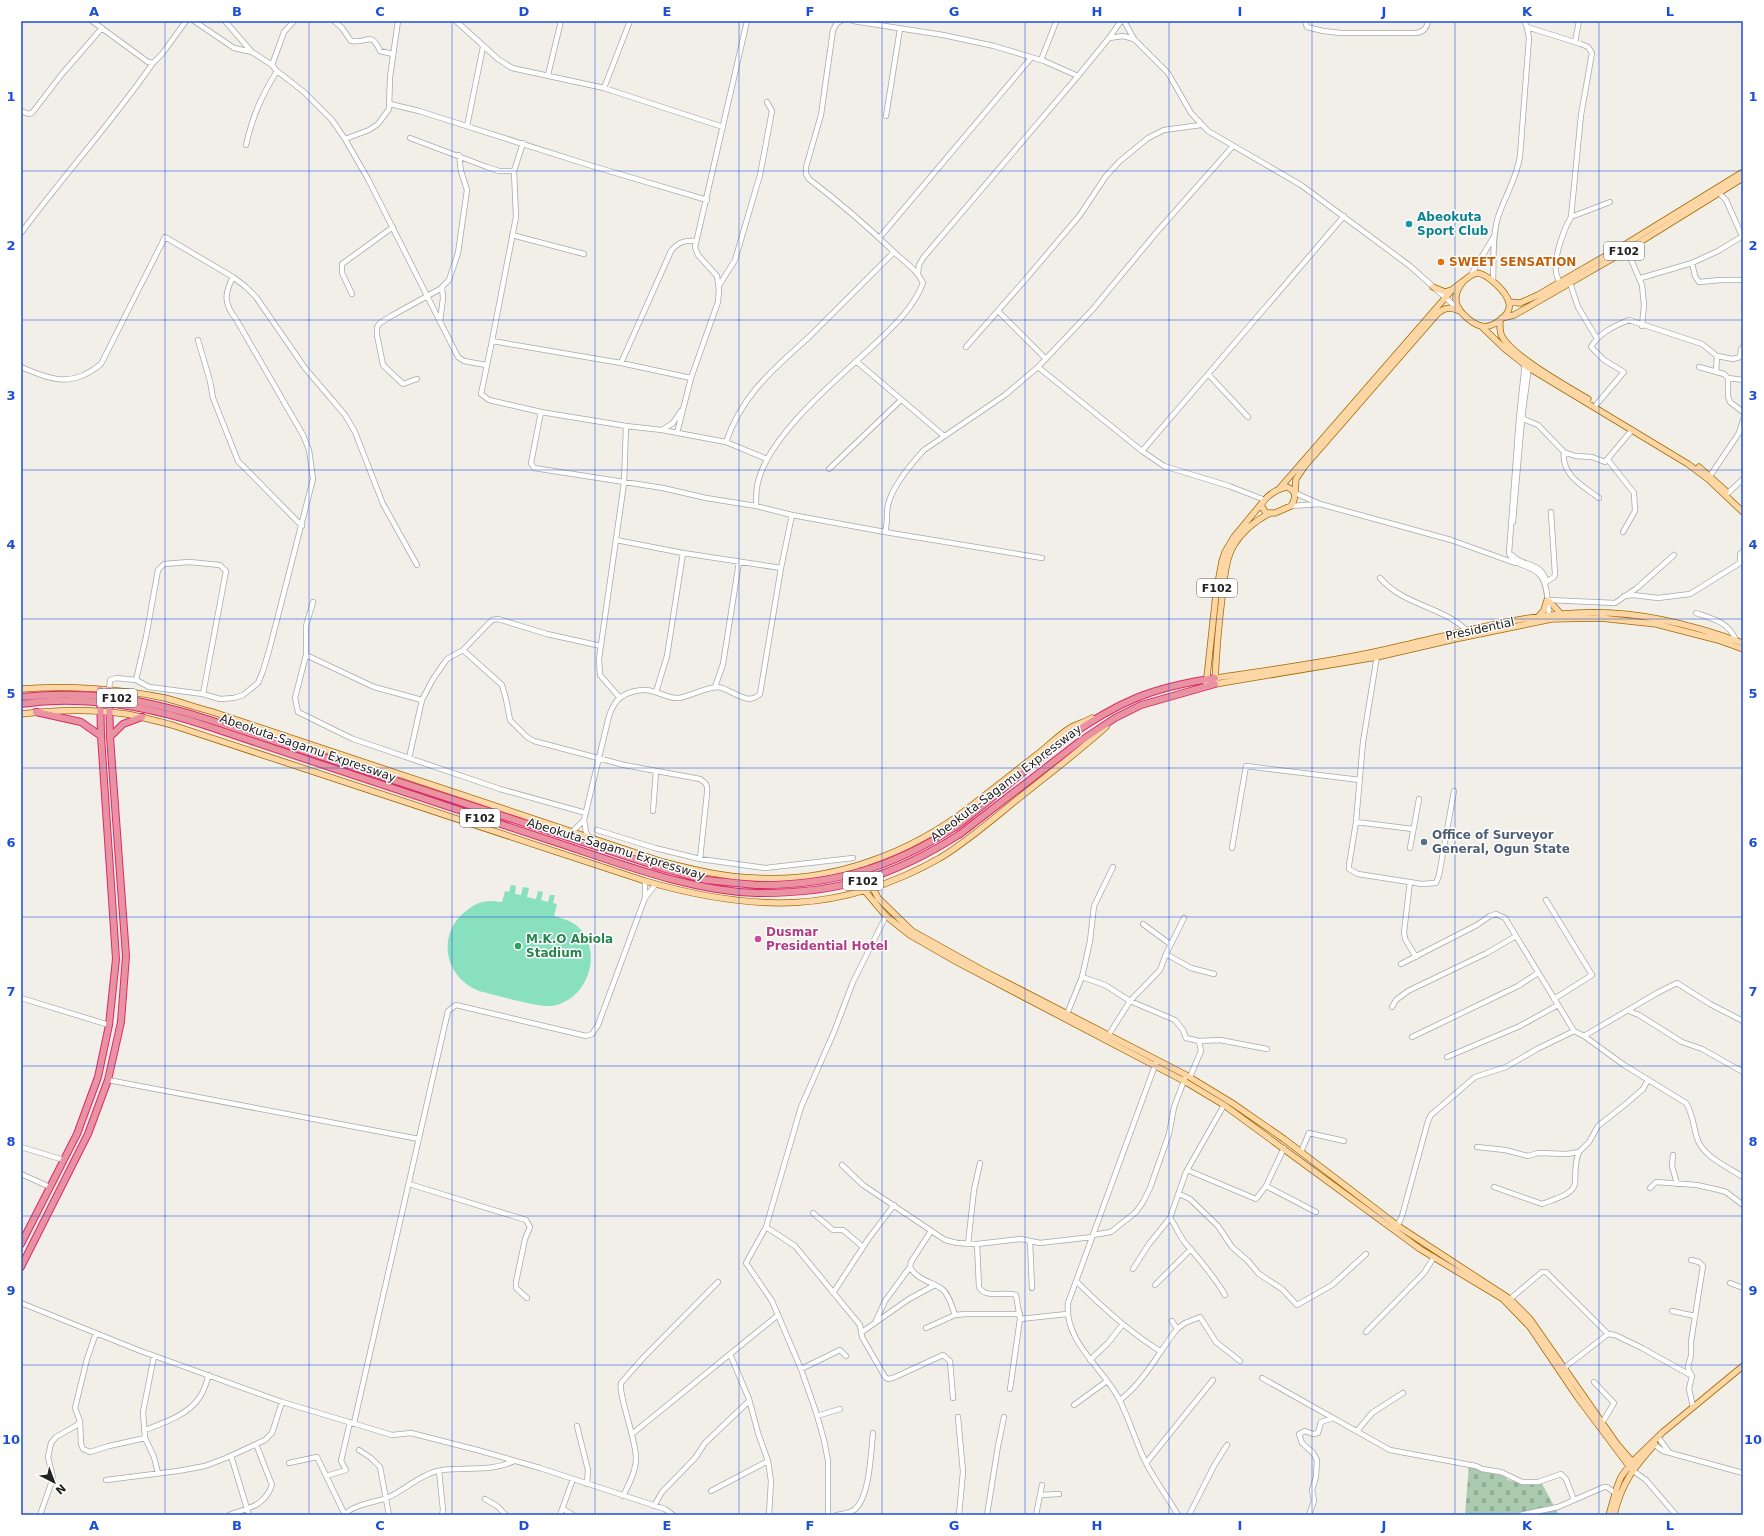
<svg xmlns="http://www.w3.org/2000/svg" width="1764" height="1536" viewBox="0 0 1764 1536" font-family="'DejaVu Sans',sans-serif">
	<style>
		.cemetery { fill: url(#cemetery-stones) }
		.pitch { fill: #88e0be }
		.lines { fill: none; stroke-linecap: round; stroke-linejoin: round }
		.minor-casing { stroke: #a9a9a9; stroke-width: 6 }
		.major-casing { stroke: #a06b00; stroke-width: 7 }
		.highway-casing { stroke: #dc2a67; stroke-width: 8 }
		.minor { stroke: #fff; stroke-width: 4.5 }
		.major { stroke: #fcd6a4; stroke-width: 5.5 }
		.highway { stroke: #e892a2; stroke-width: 6 }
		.highway-bridge-casing { stroke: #dc2a67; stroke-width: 8; stroke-linecap: butt }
		.highway-bridge { stroke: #e892a2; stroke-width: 6 }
		.grid { fill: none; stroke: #1d4ed8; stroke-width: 1; stroke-opacity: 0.55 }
		.culture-dot { fill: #0f9aa8; stroke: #fff; stroke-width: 1.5 }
		.food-dot { fill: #e8710a; stroke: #fff; stroke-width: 1.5 }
		.service-dot { fill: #5c6f8a; stroke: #fff; stroke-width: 1.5 }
		.hotel-dot { fill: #d1479c; stroke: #fff; stroke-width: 1.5 }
		.leisure-dot { fill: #2e9e5b; stroke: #fff; stroke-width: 1.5 }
		.labels { text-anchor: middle; stroke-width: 3; stroke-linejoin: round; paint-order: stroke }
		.shield { fill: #fff; stroke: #646464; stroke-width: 1 }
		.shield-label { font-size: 11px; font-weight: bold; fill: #222 }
		.culture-label { font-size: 12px; font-weight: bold; fill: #0d838f; stroke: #fff; text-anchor: start }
		.food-label { font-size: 12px; font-weight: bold; fill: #c56008; stroke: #fff; text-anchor: start }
		.street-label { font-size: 12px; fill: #222; stroke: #fff }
		.service-label { font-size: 12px; font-weight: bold; fill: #4e5e75; stroke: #fff; text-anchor: start }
		.hotel-label { font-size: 12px; font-weight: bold; fill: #b23c85; stroke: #fff; text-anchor: start }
		.leisure-label { font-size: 12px; font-weight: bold; fill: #27864d; stroke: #fff; text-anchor: start }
		.neatline { fill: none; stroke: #1d4ed8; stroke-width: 1.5 }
		.grid-label { font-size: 13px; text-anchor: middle; font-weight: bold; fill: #1d4ed8 }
	</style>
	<defs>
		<pattern id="cemetery-stones" width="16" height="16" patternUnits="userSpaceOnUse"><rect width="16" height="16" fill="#aacbaf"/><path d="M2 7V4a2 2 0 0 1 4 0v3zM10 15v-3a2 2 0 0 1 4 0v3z" fill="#92ae96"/></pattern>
	</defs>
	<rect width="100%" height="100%" fill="#f2efe9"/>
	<!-- cemetery -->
	<path class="cemetery" d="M1469,1465L1503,1475L1508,1480L1522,1483L1541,1482L1559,1515H1465Z"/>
	<!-- pitch -->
	<path class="pitch" d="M511,885L516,886L515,894L521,895L523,887L529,888L527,897L536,899L538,891L543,892L541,900L548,902L550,895H555L553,903L557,904L554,916C564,919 574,921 581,930C603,956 586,1002 551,1006C536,1007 496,995 479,991C442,976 436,930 470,908C475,904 483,901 490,901C494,901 498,902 502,902L505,891L509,892Z"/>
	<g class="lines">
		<!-- minor casing -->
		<g class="minor-casing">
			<path id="minor" d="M92,21L148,62L153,63L162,54L186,21
				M194,21L234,48L252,52L272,65L277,71L304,92L332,120L345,139L368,179L458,357L464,361L486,365
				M225,21L251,51
				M334,21L342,28L351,41C367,44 371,30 380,51L393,54
				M456,21L498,59L512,68L604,88L723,127
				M853,21L943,35L994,46L1044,61L1078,76
				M1124,21L1134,39L1168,73L1191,113L1208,131L1301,185L1410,266L1457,308
				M1305,21L1307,27L1323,31L1341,33H1417C1424,31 1427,28 1428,21
				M1527,27L1581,44L1588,47L1592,53L1581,115L1571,217C1564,229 1554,256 1556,271C1556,275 1558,279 1560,283
				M1109,38L1123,36L1134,39
				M1575,42L1579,21
				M1041,60L1056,22
				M272,65L284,32L294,21
				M548,75L561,21
				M604,88L630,21
				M390,104L419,111L589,165L707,200
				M21,111L29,114L32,113L62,74L102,28
				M886,116L900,29
				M467,126L483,47
				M410,138L487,167L499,171H514
				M345,139L369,130L378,124L389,109L390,77L398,21
				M246,145C253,115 261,97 277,71
				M1719,193L1726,200L1742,236
				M1571,217L1610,202
				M21,233C64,175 112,122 153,63
				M512,235L584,254
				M880,237L1031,58
				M1627,250L1642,285L1644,305L1642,326
				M1692,263L1695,276L1699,282L1721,280H1743
				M918,273L919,265L923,258L1078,76L1109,38L1121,21
				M1471,275L1493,238
				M233,277L246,287L256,297L305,368L345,415L355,432L383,504L417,565
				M1641,278L1692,263L1718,251L1743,236
				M1493,281C1494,260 1492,237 1498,217C1505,196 1517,178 1520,156L1529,38L1527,27L1524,21
				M1570,283L1578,307L1596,337
				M720,284L735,260L760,175L772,111L767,102
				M352,294L342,273V264L393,227
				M998,311L1046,359
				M440,322L443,298L442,287
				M198,340L210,381L213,398L238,461L302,526
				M492,341L516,217L514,171L523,143
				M966,347L1025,280L1080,215L1106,176L1120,161L1148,138L1164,130L1201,125
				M856,361L944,436
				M1525,362L1519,418L1509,553C1515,568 1532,564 1541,576C1548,586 1548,605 1549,617
				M621,363L671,251C678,242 685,240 696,241
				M21,367C52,380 72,388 101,364L165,237L233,277C224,294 224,304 236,319L303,435L309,450L313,479L270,647L263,671L258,683L243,695L234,698L220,699L203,694L149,687L136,680L116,678L110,680L109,690
				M1038,367L1142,451L1164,466L1229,486L1265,500
				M1699,367L1724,374L1728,378V396L1730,402L1743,412
				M1716,372L1717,356
				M1208,374L1248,417
				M691,378L621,363L492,341L481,394L489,400L541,412L626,426L662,430L726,442L767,459
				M1728,378L1743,380
				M417,379L403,384L383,365L377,335V327L380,323L393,315L440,289L449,280L458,253L467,190L461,171L459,155
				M1596,405L1624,372L1604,360L1591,347C1599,333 1614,326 1629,320L1702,344L1717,356L1733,359L1740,357L1741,349L1743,347
				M541,412L531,463L534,468L663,488L706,498L756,506L792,515L885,532C888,523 886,514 888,505C892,487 912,463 924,450L1005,395L1038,367L1093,309L1156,233L1233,146
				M1521,418L1538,425L1564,452L1575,456L1592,457L1605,462L1632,430
				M662,430L673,423L681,411
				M677,433L691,378L718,302L719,290L717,276L698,255L695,247L747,21
				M726,442C743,393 773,370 810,336C838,308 866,280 894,252
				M1142,451L1344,216
				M1564,452C1561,475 1583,486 1599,498
				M1608,460L1634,493L1635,511L1623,532
				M829,469L901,400
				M1710,476L1739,433L1743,420
				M1295,493L1320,504L1451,540L1515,563
				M1728,493L1743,479
				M756,506C756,498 756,489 758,482C770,433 839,378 875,344C894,326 914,307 923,283C917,269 904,262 894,252C867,226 839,202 809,179L806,174V167L821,115L833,30L837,23L841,21
				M1291,506L1320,504
				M1513,522L1522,419L1529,366
				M885,532L1042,558
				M616,540L683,553L781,568
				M1512,555C1522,567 1540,561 1546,580
				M1380,578C1404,606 1445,607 1467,631
				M1546,582L1554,577L1555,574L1551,512
				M1624,596L1633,595L1658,598L1690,594L1740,563V554L1743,551
				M1549,600L1615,603L1637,588L1674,555
				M313,602L306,626V655L295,698L298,712L353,739L500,789L586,813
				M1696,613C1714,619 1728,622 1736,640
				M463,650L502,685L506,699L510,720L527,737L534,741L624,765L700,779C706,783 708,785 707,793L700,859
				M306,655L374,687L422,700
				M1377,656L1363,742L1356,822L1349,865V869L1358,874L1422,884L1436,883L1439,875L1454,791
				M136,680L146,637L158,570L164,564L189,562L220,565L226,571L203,694
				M715,687L723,664L739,562
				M656,692L667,656L683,553
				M620,698L600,675L599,659L624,483L626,426
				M409,758L422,700L433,679L447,659L463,650L492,620L498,619L547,634L601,646
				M653,811L656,772
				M1356,822L1413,829
				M597,830L655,848L700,859L765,868L853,858
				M572,832L584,820
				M589,838L586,832L584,820L609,716C610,713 612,708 614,705C621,692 642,687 655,692C663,694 670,699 679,698C689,696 708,687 718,687C732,689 747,707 760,694L781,568L792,515
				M1232,848L1246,766L1360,780
				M1410,848L1419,799
				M645,881V898
				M1410,882L1404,932L1405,939L1416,957
				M1546,900L1592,975L1554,999
				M1143,924L1170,944
				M1166,954L1184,918
				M1401,964L1477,925L1490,916L1496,914L1505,918L1574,1031L1584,1036L1624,1065L1686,1103C1693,1114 1693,1125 1697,1138C1702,1156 1728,1167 1743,1177
				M1082,977L1105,985L1130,1001L1175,1020L1183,1030L1186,1038L1199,1041L1201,1051L1190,1077
				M21,998L109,1025
				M1392,1007L1396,1000L1408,991L1487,953L1516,936
				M1629,1011L1639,1015L1682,1042L1702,1049L1743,1072
				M1067,1014L1082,977L1090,941L1094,906L1113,867
				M1108,1036L1130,1001L1160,970L1166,954L1191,968L1214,974
				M1584,1036L1657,993L1677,983L1710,1004L1743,1021
				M1412,1037L1518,986L1538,973
				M1199,1041L1220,1040L1267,1049
				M1447,1057L1520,1026L1558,1005
				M1157,1060L1068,1303C1064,1343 1104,1368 1120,1401C1130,1421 1136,1443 1146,1463C1155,1481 1168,1497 1178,1515
				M108,1080L419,1139
				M21,1147L64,1160
				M1477,1147L1505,1150L1528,1156L1538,1153L1567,1154L1579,1152L1589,1142L1598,1126L1627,1103L1643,1089L1648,1080
				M1301,1152L1309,1133L1344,1141
				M1673,1155L1672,1166L1677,1184
				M842,1165L863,1185L945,1240L957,1243L977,1244L1021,1239L1040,1243L1092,1237
				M1187,1170L1256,1199L1266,1186L1284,1148
				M21,1174L50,1187
				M409,1184L526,1220L530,1227L525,1239L516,1282V1288L527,1298
				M1266,1186L1316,1212
				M1494,1187L1542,1204C1551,1200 1574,1195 1575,1183C1576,1171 1574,1164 1579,1152
				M1650,1188L1656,1182L1697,1185L1719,1190L1726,1192L1743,1205
				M1179,1194L1190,1199L1218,1226L1232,1247L1248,1261L1259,1274L1282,1289L1297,1305L1332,1285L1366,1254
				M813,1213L833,1230H843L863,1247
				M1170,1218C1176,1226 1180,1237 1186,1244C1201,1261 1214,1276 1225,1295
				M766,1227L795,1246L860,1325L862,1337L885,1377L888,1379L893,1378L943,1355L950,1361L953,1398
				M1397,1227L1402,1216L1428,1121L1431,1115L1475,1077L1506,1067L1537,1049L1574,1031
				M931,1231L911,1262L910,1267C916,1279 932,1282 942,1289C949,1294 952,1307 955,1315
				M1093,1235L1111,1232L1136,1212L1143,1202L1150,1188L1169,1134L1174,1107L1185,1078
				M1030,1241L1032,1288
				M968,1244L974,1190L980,1163
				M977,1244L979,1287C985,1299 1004,1291 1016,1295L1020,1319
				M1691,1260L1699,1262L1703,1266L1691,1342V1356L1688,1366L1689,1371L1692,1376L1689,1389L1693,1407
				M1133,1269L1149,1244L1170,1218L1186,1172L1224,1105
				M1076,1281C1102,1307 1129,1332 1160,1351
				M1730,1283L1743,1288
				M1155,1285L1191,1249
				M833,1293L869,1238L894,1205
				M1510,1299L1542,1272H1546L1608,1334L1615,1335L1642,1348L1692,1376
				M21,1303L138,1350L282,1402L392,1435L411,1433L481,1451L540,1468L665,1509L673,1515
				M1672,1311L1695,1316
				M876,1321L885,1301L910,1267
				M926,1328L955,1315L966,1314H1020
				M1177,1329L1185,1323L1200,1317L1216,1342L1240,1361
				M862,1332L909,1299L935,1285
				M1366,1332L1424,1273L1434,1257
				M96,1333L87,1359L75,1408L80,1421L81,1444L83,1449L90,1452L109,1446L145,1438
				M730,1354L749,1399L758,1433L768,1461L771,1481L769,1515
				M154,1356L143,1412L145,1438L154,1457L158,1473
				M1090,1360L1108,1343L1123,1324
				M1564,1368L1608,1334
				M801,1369L840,1350L846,1356
				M1262,1378L1390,1450L1476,1466L1482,1469L1501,1472L1522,1482H1538L1561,1474L1566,1479L1574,1500
				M1594,1382L1614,1403L1602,1423
				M1010,1389L1020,1319L1067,1314
				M1120,1400C1145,1381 1158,1353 1177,1329L1172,1321
				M1074,1405L1107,1381
				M817,1416L840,1409
				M958,1417L963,1472L959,1515
				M354,1423L448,1011L456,1005L586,1036L592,1034L598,1025L645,898L656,884
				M577,1426L588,1470L587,1484
				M145,1430C163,1423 188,1415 199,1398C204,1392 206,1383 209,1375
				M1357,1431L1372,1413L1403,1393
				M632,1434L778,1315
				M1658,1437L1669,1452
				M1652,1443L1663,1451L1743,1473
				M359,1450L371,1458L380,1467L389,1515
				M231,1456L249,1515
				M289,1463L317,1457L345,1515C351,1505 376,1502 387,1498C405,1490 422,1473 442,1470C466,1467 492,1472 514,1461
				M1146,1463L1213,1380
				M1632,1470L1646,1480L1676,1515
				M439,1471L443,1510L442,1515
				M326,1476L346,1470L341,1461L350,1422
				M106,1480L178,1471L205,1466L226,1458L265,1440L272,1433L282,1402
				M711,1491L768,1461
				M1040,1495L1059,1494
				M623,1496C629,1484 636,1471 636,1458C636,1439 618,1394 621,1383L643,1358L718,1282
				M485,1499L497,1506L506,1515
				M654,1506L662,1492L695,1458L705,1443L749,1401
				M563,1509L573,1515
				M40,1515L53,1478L48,1457L51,1443L56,1437L77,1425L80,1421
				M229,1515C248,1508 264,1507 272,1485L256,1444
				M560,1515L573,1479
				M828,1515V1461L824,1440L816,1412L801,1369L778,1315L772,1301L746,1263L766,1227L801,1107L834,1032L853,982L886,916
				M837,1515C842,1514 850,1513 854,1510C870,1498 871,1451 873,1433
				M987,1515L998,1446L1004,1417
				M1036,1515L1042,1485
				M1189,1515L1215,1464L1227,1445
				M1309,1515L1314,1501L1312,1490L1316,1477L1317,1460L1313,1453L1302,1443L1299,1434L1305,1431L1313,1434L1318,1433L1321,1422L1333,1418L1335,1419
				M1520,1515L1558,1507L1604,1487H1607L1615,1493"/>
		</g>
		<!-- major casing -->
		<g class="major-casing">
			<path id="major" d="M1476,273C1487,273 1507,292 1509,303C1512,315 1492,329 1481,326C1475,325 1467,318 1463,314C1448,299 1459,280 1476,273Z
				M1433,287L1445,292L1451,290
				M1509,302L1520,303L1538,295L1626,244L1743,172
				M1502,318L1514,315L1523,310L1627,250L1743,178
				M1500,320C1500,326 1499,333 1503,338C1514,357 1568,387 1588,399
				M1481,326L1505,349L1529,368L1688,464L1708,479L1743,512
				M1699,467L1726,491
				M1287,487C1297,491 1296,498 1291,506L1275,513H1266L1262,507V503C1268,495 1277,489 1287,487Z
				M1279,489L1452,290L1462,282
				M1295,493L1296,479L1304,467L1438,313C1446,307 1451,307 1460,311
				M1270,513C1255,521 1243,530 1234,545C1226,558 1225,575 1223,589C1219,621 1216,652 1215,684L1377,657L1455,639L1552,619L1600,618L1656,624L1718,640L1743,649
				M1550,602L1561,614
				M1538,617L1544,610L1547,600
				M1215,678C1270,670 1325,663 1379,651C1445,637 1511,616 1578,613C1635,610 1690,624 1743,643
				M1206,686L1216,594L1222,561L1225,552L1234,537L1262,503
				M21,689C65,685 122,689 165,698C181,702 197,708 213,712L663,862C694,870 724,877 756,878C832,883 911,853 970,807C993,789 1016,771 1039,753C1049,745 1059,735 1070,728C1077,724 1085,722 1092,718
				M21,714C54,710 93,709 126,714C142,717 157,721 172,725L645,881C753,912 839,915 940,858C968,841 994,818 1019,798C1049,774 1078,752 1106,727
				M865,866L873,888L878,898L912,931L982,970L1186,1075L1232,1103L1284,1139L1398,1226L1510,1299L1530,1319L1617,1444L1636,1466
				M857,869L864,890L886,916L910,935L957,962L1184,1081L1224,1105L1420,1249L1503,1299L1530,1327L1578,1398L1632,1470
				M1609,1515L1617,1487L1621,1477L1632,1462L1663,1432L1743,1366
				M1614,1515C1622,1482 1633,1469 1655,1444"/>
		</g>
		<!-- highway casing -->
		<g class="highway-casing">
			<path id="highway" d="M36,712L81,722L101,736
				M210,720L662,868L706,880L756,885
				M207,726C321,764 435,803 549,840C617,862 685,890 756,893
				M110,737L123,724L142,717
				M955,827C1013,784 1069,726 1136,698C1160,688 1189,682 1215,678
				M960,834L1079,742L1115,718L1141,705L1215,684
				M21,1244L77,1134L98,1077L109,1025L116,959L101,736L100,690
				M21,1267L88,1134L108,1080L121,1022L126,956L110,737L109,690"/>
		</g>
		<!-- minor -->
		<use href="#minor" class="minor"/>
		<!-- major -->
		<use href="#major" class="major"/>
		<!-- highway -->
		<use href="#highway" class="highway"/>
		<!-- highway-bridge casing -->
		<g class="highway-bridge-casing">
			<path id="highway-bridge" d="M21,697C88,690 146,699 210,720
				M21,704C84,695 147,706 207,726
				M756,885C831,886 892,868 955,827
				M756,893C836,894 893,877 960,834"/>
		</g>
		<!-- highway-bridge -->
		<use href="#highway-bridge" class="highway-bridge"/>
	</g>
	<!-- grid -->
	<path class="grid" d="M165,21V1515M309,21V1515M452,21V1515M595,21V1515M739,21V1515M882,21V1515M1025,21V1515M1169,21V1515M1312,21V1515M1455,21V1515M1599,21V1515M21,171H1743M21,320H1743M21,470H1743M21,619H1743M21,768H1743M21,917H1743M21,1066H1743M21,1216H1743M21,1365H1743"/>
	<!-- markers -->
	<circle class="culture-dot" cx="1409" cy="224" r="4"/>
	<circle class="food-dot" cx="1441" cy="262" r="4"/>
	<circle class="service-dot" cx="1424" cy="842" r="4"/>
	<circle class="hotel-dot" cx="758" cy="939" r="4"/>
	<circle class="leisure-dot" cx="518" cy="946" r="4"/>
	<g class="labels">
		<!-- shield labels -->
		<g class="shield">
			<rect x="1604" y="242" width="40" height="18" rx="3"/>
			<rect x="1197" y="579" width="40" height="18" rx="3"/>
			<rect x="97" y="689" width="40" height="18" rx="3"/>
			<rect x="460" y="809" width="40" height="18" rx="3"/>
			<rect x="843" y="872" width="40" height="18" rx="3"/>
		</g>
		<g class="shield-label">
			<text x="1624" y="255">F102</text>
			<text x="1217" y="592">F102</text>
			<text x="117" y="702">F102</text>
			<text x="480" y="822">F102</text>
			<text x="863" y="885">F102</text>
		</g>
		<!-- culture labels -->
		<g class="culture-label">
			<text x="1417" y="221">Abeokuta<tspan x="1417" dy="14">Sport Club</tspan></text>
		</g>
		<!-- food labels -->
		<g class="food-label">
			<text x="1449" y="266">SWEET SENSATION</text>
		</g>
		<!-- street labels -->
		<g class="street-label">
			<text transform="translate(1480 629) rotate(-12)" y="4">Presidential</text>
			<text transform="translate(308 748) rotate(19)" y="4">Abeokuta-Sagamu Expressway</text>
			<text transform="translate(1006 783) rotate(-37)" y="4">Abeokuta-Sagamu Expressway</text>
			<text transform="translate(616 849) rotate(17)" y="4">Abeokuta-Sagamu Expressway</text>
		</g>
		<!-- service labels -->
		<g class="service-label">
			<text x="1432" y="839">Office of Surveyor<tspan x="1432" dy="14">General, Ogun State</tspan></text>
		</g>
		<!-- hotel labels -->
		<g class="hotel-label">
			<text x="766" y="936">Dusmar<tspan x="766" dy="14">Presidential Hotel</tspan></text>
		</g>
		<!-- leisure labels -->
		<g class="leisure-label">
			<text x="526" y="943">M.K.O Abiola<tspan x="526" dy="14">Stadium</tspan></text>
		</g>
	</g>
	<!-- border -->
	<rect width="1764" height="1536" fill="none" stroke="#ffffff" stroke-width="44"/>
	<!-- north arrow -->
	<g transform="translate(54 1482) rotate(138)" stroke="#ffffff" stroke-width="3" paint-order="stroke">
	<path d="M0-3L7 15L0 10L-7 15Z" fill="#222222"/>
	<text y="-6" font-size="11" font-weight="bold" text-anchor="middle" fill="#222222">N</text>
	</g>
	<rect x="22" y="22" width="1720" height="1492" class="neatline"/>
	<g class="grid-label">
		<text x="94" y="16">A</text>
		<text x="237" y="16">B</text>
		<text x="380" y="16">C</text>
		<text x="524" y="16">D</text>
		<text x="667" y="16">E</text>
		<text x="810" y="16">F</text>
		<text x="954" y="16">G</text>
		<text x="1097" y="16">H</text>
		<text x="1240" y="16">I</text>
		<text x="1384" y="16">J</text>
		<text x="1527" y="16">K</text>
		<text x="1670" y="16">L</text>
		<text x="11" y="101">1</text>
		<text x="1753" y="101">1</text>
		<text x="11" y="250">2</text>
		<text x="1753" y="250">2</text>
		<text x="11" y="400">3</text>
		<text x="1753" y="400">3</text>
		<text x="11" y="549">4</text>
		<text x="1753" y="549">4</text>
		<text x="11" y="698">5</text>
		<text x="1753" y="698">5</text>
		<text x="11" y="847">6</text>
		<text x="1753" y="847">6</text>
		<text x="11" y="996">7</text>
		<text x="1753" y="996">7</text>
		<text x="11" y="1146">8</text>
		<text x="1753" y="1146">8</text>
		<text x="11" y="1295">9</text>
		<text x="1753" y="1295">9</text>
		<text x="11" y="1444">10</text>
		<text x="1753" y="1444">10</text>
		<text x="94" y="1530">A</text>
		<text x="237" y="1530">B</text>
		<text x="380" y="1530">C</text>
		<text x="524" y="1530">D</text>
		<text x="667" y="1530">E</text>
		<text x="810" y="1530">F</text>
		<text x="954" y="1530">G</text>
		<text x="1097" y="1530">H</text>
		<text x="1240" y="1530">I</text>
		<text x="1384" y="1530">J</text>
		<text x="1527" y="1530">K</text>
		<text x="1670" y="1530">L</text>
	</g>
</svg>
